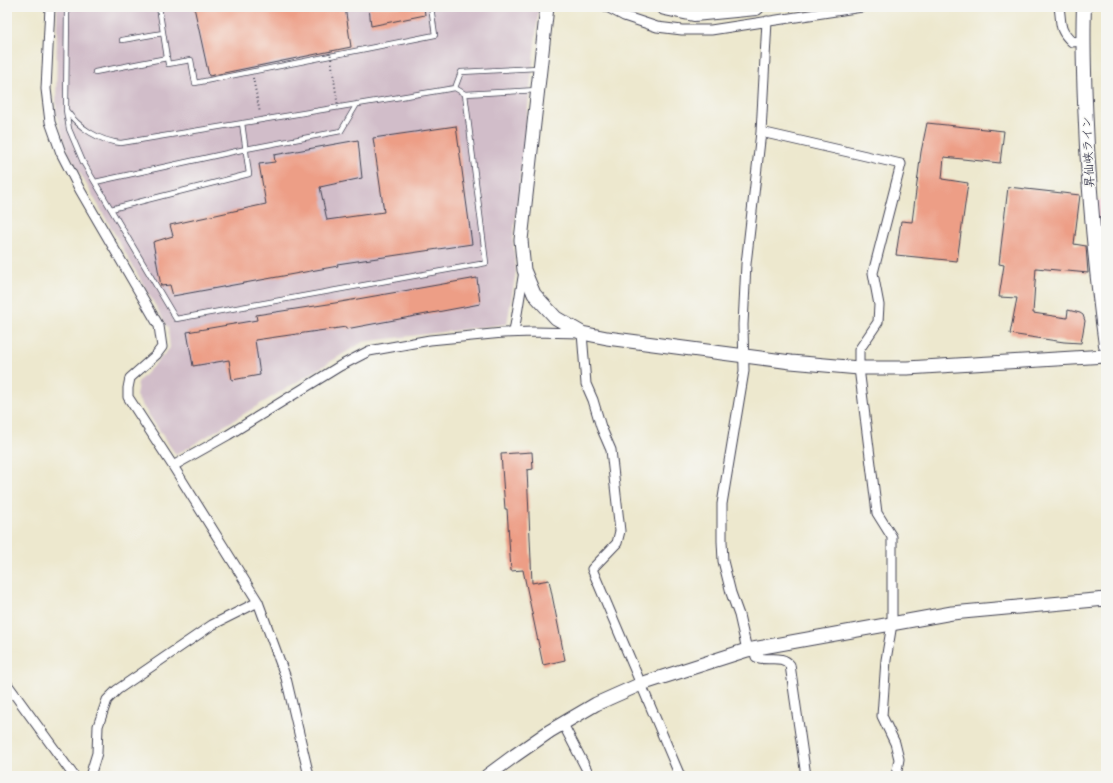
<svg xmlns="http://www.w3.org/2000/svg" width="1113" height="783" viewBox="0 0 1113 783" font-family="Delius,'Klee One',sans-serif">
	<style>
		.built { fill: #f6cfd7 }
		.industrial { fill: #d1bdc9 }
		.building { fill: #ed9e86 }
		.lines { fill: none; stroke-linecap: round; stroke-linejoin: round }
		.lane-casing { stroke: #404051; stroke-width: 6 }
		.street-casing { stroke: #404051; stroke-width: 11 }
		.secondary-casing { stroke: #404051; stroke-width: 15 }
		.primary-casing { stroke: #404051; stroke-width: 16 }
		.highway-casing { stroke: #404051; stroke-width: 18 }
		.path { stroke: #404051; stroke-width: 2; stroke-dasharray: 1 3; stroke-linecap: butt }
		.lane { stroke: #fff; stroke-width: 4.5 }
		.street { stroke: #fff; stroke-width: 9 }
		.secondary { stroke: #fff; stroke-width: 13 }
		.primary { stroke: #fff; stroke-width: 14 }
		.highway { stroke: #fff; stroke-width: 16 }
		.path-bridge { stroke: #404051; stroke-width: 2; stroke-dasharray: 1 3; stroke-linecap: butt }
		.labels { text-anchor: middle; stroke-width: 3; stroke-linejoin: round; paint-order: stroke }
		.street-label { font-size: 12px; fill: #22223b; stroke: #f6f6f2 }
	</style>
	<rect width="100%" height="100%" fill="#f6f6f2"/>
	<filter id="ink" filterUnits="userSpaceOnUse"><feTurbulence type="fractalNoise" baseFrequency=".025" numOctaves="2"/><feDisplacementMap in="SourceGraphic" scale="8" xChannelSelector="R" yChannelSelector="G"/><feConvolveMatrix kernelMatrix="1 2 1 2 8 2 1 2 1" color-interpolation-filters="sRGB"/></filter>
	<filter id="wash" filterUnits="userSpaceOnUse"><feTurbulence type="fractalNoise" baseFrequency=".012" numOctaves="4" result="noise"/><feDisplacementMap in="SourceGraphic" scale="16" xChannelSelector="R" yChannelSelector="G"/><feGaussianBlur stdDeviation="0.9" result="paint"/><feColorMatrix in="noise" values="0 0 0 0 0 0 0 0 0 0 0 0 0 0 0 0 0 1.4 0 .05"/><feComposite in="paint" operator="in"/></filter>
	<g filter="url(#wash)">
		<rect width="100%" height="100%" fill="#ede8ce"/>
		<!-- built -->
		<path class="built" d="M1106,199V288L1091,201Z"/>
		<!-- industrial -->
		<path class="industrial" d="M57,7H539L513,241L516,271L507,324L363,342L176,455L136,396L138,382L170,348L168,328L67,150L56,113Z"/>
		<g id="blocks">
			<!-- building -->
			<path class="building" d="M194,7H345L351,47L209,76Z
				M369,7H424L425,15L371,26Z
				M927,123L1004,131L1000,163L944,157L942,179L968,183L957,261L896,255L901,221L912,222L921,152Z
				M456,126L472,244L337,264L338,266L173,296L170,285L161,286L153,242L173,236L170,225L266,204L259,164L275,162L274,155L358,140L362,178L320,187L327,220L384,212L373,138Z
				M1008,187L1080,195L1074,244L1086,246L1088,273L1036,268L1033,313L1067,318L1068,310L1080,313L1083,315L1085,321L1081,343L1064,342L1010,334L1017,298L999,297L1004,265L999,264Z
				M477,278L480,304L346,329V327L255,340L260,375L232,380L229,360L193,366L187,332L257,320L256,315L335,303Z
				M532,452L533,469L527,470L532,583L549,580L565,660L543,665L523,570L511,571L507,509H505L501,454Z"/>
		</g>
	</g>
	<g filter="url(#ink)">
		<use href="#blocks" fill-opacity="0" stroke="#404051" stroke-width="1"/>
		<g class="lines">
			<!-- lane casing -->
			<g class="lane-casing">
				<path id="lane" d="M67,7L66,110C79,128 99,141 121,143L455,88L461,72L538,68
					M159,7L168,64L191,60L195,83L435,35L431,7
					M122,40L163,33
					M95,72L167,58
					M455,88L465,94L537,90
					M66,110L69,129L83,162L176,319L486,263L465,94
					M95,182L246,149L341,131L357,104
					M111,209L249,174L242,123"/>
			</g>
			<!-- street casing -->
			<g class="street-casing">
				<path id="street" d="M50,7L46,89L50,122L61,153L80,190L159,326L162,347L156,355L130,378L128,388V397L173,466L258,602L286,678L309,776
					M607,7L624,16L657,27L682,30H711L862,7
					M1059,7C1062,24 1058,29 1072,42L1082,41
					M761,132L901,164L873,273L879,305L878,322L859,350V368L877,513L892,537V624L886,660L882,716L895,743L899,759L896,776
					M514,332L524,271
					M173,466L228,435L340,366L369,351L430,340L503,333L533,332L582,333L586,384L593,400L601,427L611,450L620,531L617,543L592,569L680,776
					M754,649L756,657C767,662 782,654 790,665L806,776
					M747,650L739,615L731,593L723,561L722,541V504L744,371L743,325L746,264L761,132L767,21
					M7,684L74,776
					M563,724L590,776
					M90,776L97,753L98,726L107,700L117,690L212,625L258,602"/>
			</g>
			<!-- secondary casing -->
			<g class="secondary-casing">
				<path id="secondary" d="M547,7L521,240L524,270L534,294L556,318L582,333L607,338L791,362L859,368H907L1106,356
					M487,776L514,756L550,731L596,704L641,684L747,650L952,613L1106,599"/>
			</g>
			<!-- primary casing -->
			<g class="primary-casing">
				<path id="primary" d="M1084,7C1082,54 1085,100 1087,147C1091,213 1097,279 1106,345"/>
			</g>
			<!-- highway casing -->
			<g class="highway-casing">
				<path id="highway" d="M665,7L694,13L756,7"/>
			</g>
			<!-- path -->
			<path class="path" d="M253,78L260,113"/>
			<!-- lane -->
			<use href="#lane" class="lane"/>
			<!-- street -->
			<use href="#street" class="street"/>
			<!-- secondary -->
			<use href="#secondary" class="secondary"/>
			<!-- primary -->
			<use href="#primary" class="primary"/>
			<!-- highway -->
			<use href="#highway" class="highway"/>
			<!-- path-bridge -->
			<path class="path-bridge" d="M330,51L338,107"/>
		</g>
	</g>
	<g class="labels">
		<!-- street labels -->
		<g class="street-label">
			<text transform="translate(1088 152) rotate(-93)" y="4">昇仙峡ライン</text>
		</g>
	</g>
	<!-- margin -->
	<rect width="1113" height="783" fill="none" stroke="#f6f6f2" stroke-width="24"/>
</svg>
